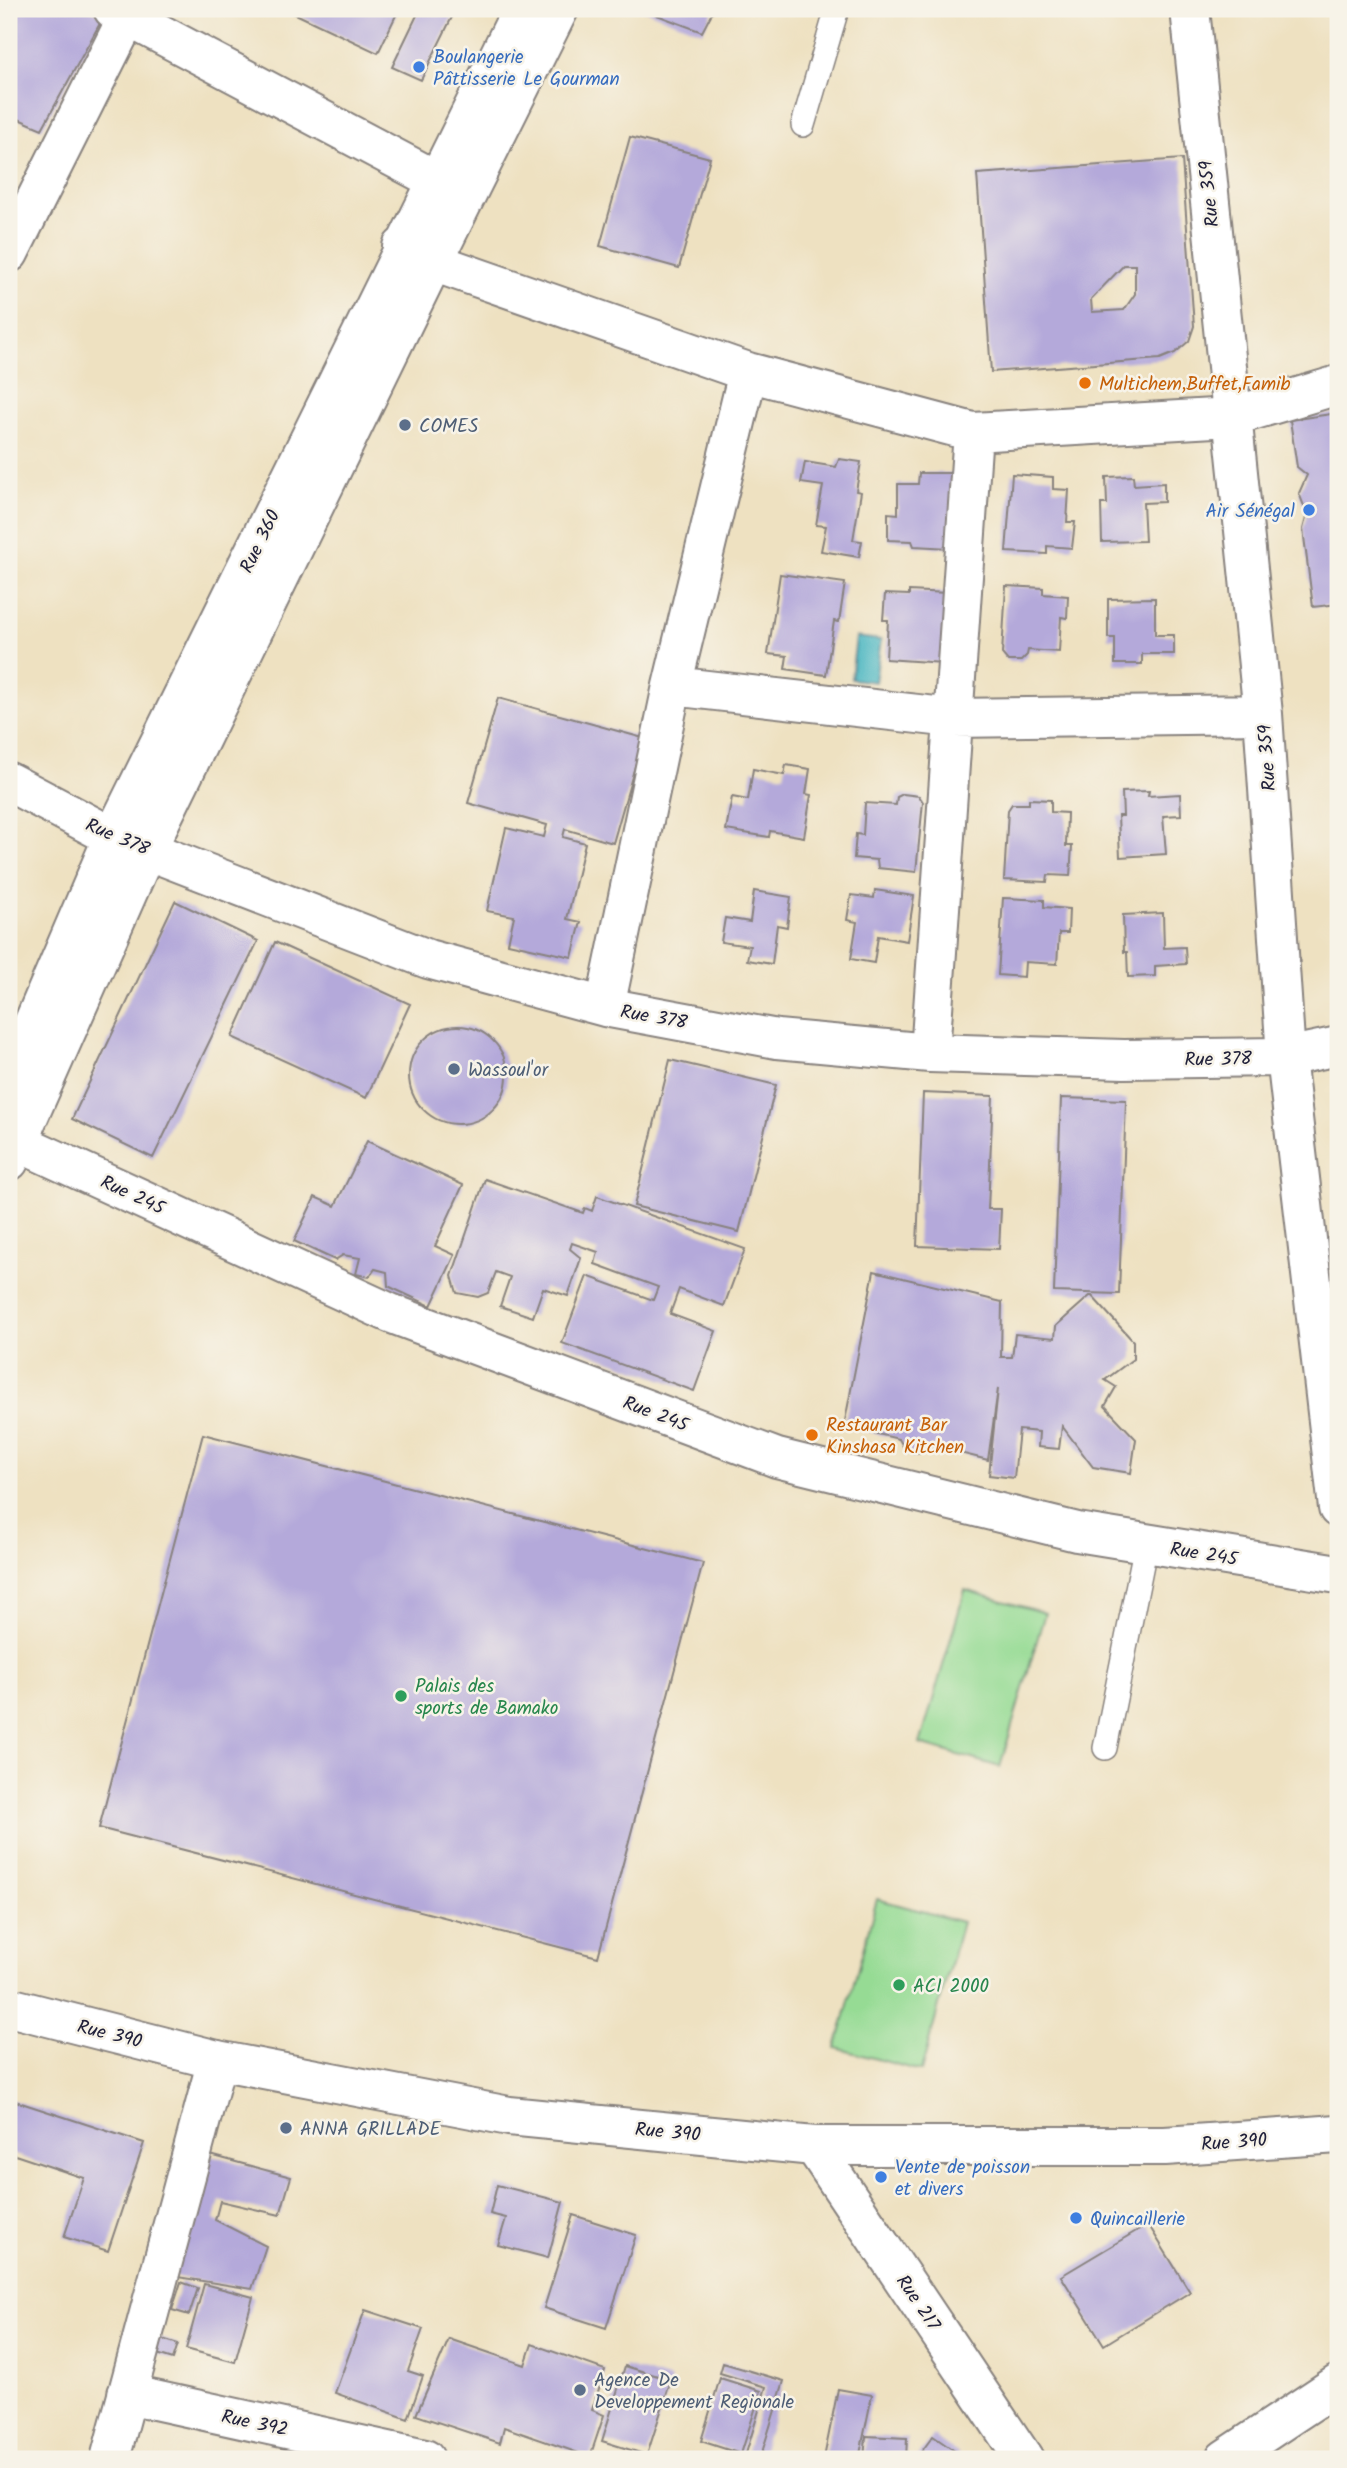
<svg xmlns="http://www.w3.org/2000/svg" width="1347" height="2468" viewBox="0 0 1347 2468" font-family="Kalam,sans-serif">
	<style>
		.green { fill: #96db94; stroke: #5c7e68; stroke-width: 2 }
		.water { fill: #46b5c1; stroke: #346c7e; stroke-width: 2 }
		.building { fill: #b4a9da; fill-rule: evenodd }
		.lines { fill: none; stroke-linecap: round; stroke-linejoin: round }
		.service-casing { stroke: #88827e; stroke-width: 26 }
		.minor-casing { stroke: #88827e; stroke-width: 42 }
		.tertiary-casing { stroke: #88827e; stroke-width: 42 }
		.secondary-casing { stroke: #88827e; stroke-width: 42 }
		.service { stroke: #fff; stroke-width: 23 }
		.minor { stroke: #fff; stroke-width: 38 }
		.tertiary { stroke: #fff; stroke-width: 38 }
		.secondary { stroke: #fff; stroke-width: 38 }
		.shop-dot { fill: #3f7fe0; stroke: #f7f3e8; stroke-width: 2.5 }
		.food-dot { fill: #e8710a; stroke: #f7f3e8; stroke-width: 2.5 }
		.service-dot { fill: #5c6f8a; stroke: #f7f3e8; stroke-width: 2.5 }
		.leisure-dot { fill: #2e9e5b; stroke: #f7f3e8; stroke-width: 2.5 }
		.labels { text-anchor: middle; stroke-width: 5; stroke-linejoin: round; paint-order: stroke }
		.shop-label { font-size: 19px; fill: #366cbe; stroke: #f7f3e8; text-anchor: start }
		.street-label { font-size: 19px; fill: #22223b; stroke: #f7f3e8 }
		.food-label { font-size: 19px; fill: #c56008; stroke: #f7f3e8; text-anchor: start }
		.service-label { font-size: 19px; fill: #4e5e75; stroke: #f7f3e8; text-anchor: start }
		.leisure-label { font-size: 19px; fill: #27864d; stroke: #f7f3e8; text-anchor: start }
	</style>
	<rect width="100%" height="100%" fill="#f7f3e8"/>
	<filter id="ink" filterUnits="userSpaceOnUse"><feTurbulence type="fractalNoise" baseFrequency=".0143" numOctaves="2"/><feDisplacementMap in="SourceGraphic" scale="14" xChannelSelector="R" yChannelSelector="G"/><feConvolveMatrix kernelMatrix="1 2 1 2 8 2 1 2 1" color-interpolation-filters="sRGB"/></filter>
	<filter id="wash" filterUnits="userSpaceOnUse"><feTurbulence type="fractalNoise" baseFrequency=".00686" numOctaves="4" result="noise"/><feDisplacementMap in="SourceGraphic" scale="28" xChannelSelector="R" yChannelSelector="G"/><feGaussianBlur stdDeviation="1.57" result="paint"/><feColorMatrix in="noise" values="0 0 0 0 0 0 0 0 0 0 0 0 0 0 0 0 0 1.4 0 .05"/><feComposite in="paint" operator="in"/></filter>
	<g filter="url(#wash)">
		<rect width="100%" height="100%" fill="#eee1c1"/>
		<!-- green -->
		<path class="green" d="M965,1590L1045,1613L1000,1767L920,1744Z
			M877,1899L962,1922L921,2071L836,2048Z"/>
		<!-- water -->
		<path class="water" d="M856,637L881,640L875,682L851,679Z"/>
		<g id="blocks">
			<!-- building -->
			<path class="building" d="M9,9H89L104,16L42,129L9,115Z
				M285,9H399L378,53Z
				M420,9H456L421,80L392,67Z
				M641,9H714L702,32Z
				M630,137L710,158L679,268L600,246Z
				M1182,159L1194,326L1189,341L1175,353L1160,359L991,372L977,174ZM1124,265H1135V294L1124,310L1092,312L1091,299Z
				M1338,413V604L1313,607L1303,529L1307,514L1299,493L1307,475L1297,467L1290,420Z
				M839,459L861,462L856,491L861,492L853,540L862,541L859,557L821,551L826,526L816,525L823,486L801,483L805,462L836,467Z
				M919,473H953L950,548L914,546L912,541L888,540V513L898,514V484H918Z
				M1012,474L1053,477V489L1069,490L1067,522H1075L1072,548L1047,546V554L1006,552Z
				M1133,476L1134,485L1164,483V502L1143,503L1145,541L1102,542L1101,504H1107L1106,477Z
				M780,574L845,583L839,622L834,621L826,675L785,669L787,656L768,654Z
				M1006,586L1043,588V594L1068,596L1067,618L1061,617L1059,652L1028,650L1027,655L1021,661H1008L1002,654Z
				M909,591L947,593L943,663L886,659L888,620H883L885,594L909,595Z
				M1155,598V635H1174V654H1142V664H1115V638H1108V599Z
				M498,698L643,738L613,843L565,829L563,837L585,843L567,919L581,922L572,957L508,943L514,916L487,911L506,828L544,837L547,825L468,803Z
				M786,765L810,769L806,794L811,795L804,837L770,831L769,837L726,830L732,797L748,800L753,769L784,775Z
				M1149,791L1148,796L1180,794L1181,815L1163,816L1166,854L1120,857L1118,816H1123L1122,792Z
				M903,794L919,796L923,802L916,872L878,868L877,860L854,858L856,834L863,835L865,803L896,805L897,797Z
				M1029,799L1051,800V812L1067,813L1066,846H1072L1070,876L1048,875L1047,882L1004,880L1008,810L1012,804H1029Z
				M875,890L914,896L907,941L878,936L874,963L851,959L857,922L847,920L851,895L874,898Z
				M754,891L791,897L787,927L777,925L772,964L747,960L750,946L721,942L725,918L750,922Z
				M1003,898L1044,900V907L1069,909L1068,933H1059L1057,964L1025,962L1024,977L998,975Z
				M175,901L258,941L153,1158L72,1119Z
				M1163,913L1164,948L1185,947L1186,964L1155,966V976L1128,977L1127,952H1124L1123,915Z
				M275,942L410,1004L366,1098L232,1037Z
				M409 1075a49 49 0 1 1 98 0a49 49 0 1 1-98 0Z
				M670,1060L776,1085L739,1232L634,1206Z
				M923,1093L993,1096L988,1209H1001L999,1249L917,1246Z
				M1061,1098L1126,1100L1119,1294L1054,1292Z
				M367,1141L463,1185L435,1246L455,1255L431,1306L388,1286L387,1272L375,1269L369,1277L356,1274L360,1258L343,1255L335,1260L294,1241L315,1197L335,1206Z
				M485,1179L583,1213L585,1208L592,1211L597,1196L745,1249L724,1306L679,1289L670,1314L716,1331L694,1391L562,1343L587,1276L653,1300L658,1287L595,1264L598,1252L572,1243L570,1249L581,1258L568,1296L543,1288L533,1317L500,1306L510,1277L496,1272L488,1293L478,1297L457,1293L452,1276Z
				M874,1271L1002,1302L1001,1357H1012L1015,1334L1055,1338L1056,1326L1091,1295L1133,1341V1359L1105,1380L1116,1387L1105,1406L1136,1439L1131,1473L1093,1467L1062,1426L1059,1449L1038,1447L1039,1432L1019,1430L1014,1478L989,1475L998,1389L988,1460L932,1446L924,1452L912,1453L903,1446L899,1439L844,1426Z
				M203,1434L703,1563L598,1957L99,1828Z
				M9,2099L144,2143L108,2251L64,2237L84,2178L9,2153Z
				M203,2153L291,2177L280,2215L220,2201L215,2220L266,2246L252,2289L165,2275Z
				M497,2185L563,2202L548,2258L498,2245L506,2218L490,2214Z
				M573,2215L636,2235L606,2328L544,2308Z
				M1148,2224L1190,2292L1104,2345L1061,2276Z
				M181,2282L198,2288L189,2315L172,2310Z
				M204,2284L253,2297L235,2362L186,2349Z
				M365,2310L423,2329L408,2371L423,2376L408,2419L335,2393Z
				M156,2337L178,2344L173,2359L151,2352Z
				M449,2339L525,2365L532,2344L605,2370L592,2410L604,2415L590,2457L504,2427L500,2443L416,2415Z
				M723,2363L784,2381L760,2459L745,2457L766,2387L720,2373Z
				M625,2366L671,2380L647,2455L602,2441Z
				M720,2378L761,2391L741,2454L701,2441Z
				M838,2389L872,2395L859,2459L824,2458Z
				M866,2436L907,2438L906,2459H864Z
				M933,2436L959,2454L955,2459H916Z"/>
		</g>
	</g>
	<g filter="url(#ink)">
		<use href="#blocks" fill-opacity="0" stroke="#88827e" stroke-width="2"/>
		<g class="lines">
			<!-- service casing -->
			<g class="service-casing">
				<path id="service" d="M803,125L837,9
					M1105,1748L1146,1544"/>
			</g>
			<!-- minor casing -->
			<g class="minor-casing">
				<path id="minor" d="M113,9L436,180
					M1190,9L1263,714L1286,1057L1338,1508
					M402,247L433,262L748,372L973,432L1231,417L1338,385
					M9,253L128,16
					M672,686L953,718L1263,714
					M9,782L113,837L428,959L605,1007L777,1039L930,1053L1124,1059L1286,1057L1338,1046
					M605,1007L672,686L748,372
					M930,1053L973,432
					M9,1138L390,1313L777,1458L1077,1532L1338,1574
					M814,2146L1024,2459
					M127,2394L425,2459
					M110,2459L217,2060
					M1225,2459L1338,2384"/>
			</g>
			<!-- tertiary casing -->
			<g class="tertiary-casing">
				<path id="tertiary" d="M9,2007L217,2060L509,2116L814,2146H1165L1338,2134"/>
			</g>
			<!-- secondary casing -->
			<g class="secondary-casing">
				<path id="secondary" d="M9,1080L113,837L522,9
					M9,1161L147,849L433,262L559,9"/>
			</g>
			<!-- service -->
			<use href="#service" class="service"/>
			<!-- minor -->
			<use href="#minor" class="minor"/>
			<!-- tertiary -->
			<use href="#tertiary" class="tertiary"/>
			<!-- secondary -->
			<use href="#secondary" class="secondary"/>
		</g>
	</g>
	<!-- markers -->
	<g class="shop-dot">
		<circle cx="419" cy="67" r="7"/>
		<circle cx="1309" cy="510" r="7"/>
		<circle cx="881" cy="2177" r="7"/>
		<circle cx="1076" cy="2218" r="7"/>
	</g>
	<g class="food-dot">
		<circle cx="1085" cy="383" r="7"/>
		<circle cx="812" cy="1435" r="7"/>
	</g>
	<g class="service-dot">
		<circle cx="405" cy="425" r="7"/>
		<circle cx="454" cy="1069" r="7"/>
		<circle cx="286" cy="2128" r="7"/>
		<circle cx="580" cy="2390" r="7"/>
	</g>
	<g class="leisure-dot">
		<circle cx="401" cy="1696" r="7"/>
		<circle cx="899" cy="1985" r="7"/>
	</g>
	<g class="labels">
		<!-- shop labels -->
		<g class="shop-label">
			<text x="433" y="63">Boulangerie<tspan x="433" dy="22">Pâttisserie Le Gourman</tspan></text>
			<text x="1295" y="517" text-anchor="end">Air Sénégal</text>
			<text x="895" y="2173">Vente de poisson<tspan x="895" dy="22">et divers</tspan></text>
			<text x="1090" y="2225">Quincaillerie</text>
		</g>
		<!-- street labels -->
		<g class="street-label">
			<text transform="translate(1208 194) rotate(-96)" y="7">Rue 359</text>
			<text transform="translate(259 541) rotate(-64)" y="7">Rue 360</text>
			<text transform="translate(1266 758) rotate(-94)" y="7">Rue 359</text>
			<text transform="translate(118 836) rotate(23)" y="7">Rue 378</text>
			<text transform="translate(654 1016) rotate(10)" y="7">Rue 378</text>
			<text transform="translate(1218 1058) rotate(-1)" y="7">Rue 378</text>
			<text transform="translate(133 1194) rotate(25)" y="7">Rue 245</text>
			<text transform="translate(656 1413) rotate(21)" y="7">Rue 245</text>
			<text transform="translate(1204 1553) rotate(9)" y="7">Rue 245</text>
			<text transform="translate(110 2033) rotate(14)" y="7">Rue 390</text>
			<text transform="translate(668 2131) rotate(5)" y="7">Rue 390</text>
			<text transform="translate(1234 2141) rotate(-4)" y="7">Rue 390</text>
			<text transform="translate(919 2302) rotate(56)" y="7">Rue 217</text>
			<text transform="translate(255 2422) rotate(12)" y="7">Rue 392</text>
		</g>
		<!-- food labels -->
		<g class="food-label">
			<text x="1099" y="390">Multichem,Buffet,Famib</text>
			<text x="826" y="1431">Restaurant Bar<tspan x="826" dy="22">Kinshasa Kitchen</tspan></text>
		</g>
		<!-- service labels -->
		<g class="service-label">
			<text x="419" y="432">COMES</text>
			<text x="468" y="1076">Wassoul'or</text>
			<text x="300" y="2135">ANNA GRILLADE</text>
			<text x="594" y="2386">Agence De<tspan x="594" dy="22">Developpement Regionale</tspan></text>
		</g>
		<!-- leisure labels -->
		<g class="leisure-label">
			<text x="415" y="1692">Palais des<tspan x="415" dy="22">sports de Bamako</tspan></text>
			<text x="913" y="1992">ACI 2000</text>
		</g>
	</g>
	<!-- margin -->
	<rect width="1347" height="2468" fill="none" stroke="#f7f3e8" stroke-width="35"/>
</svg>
